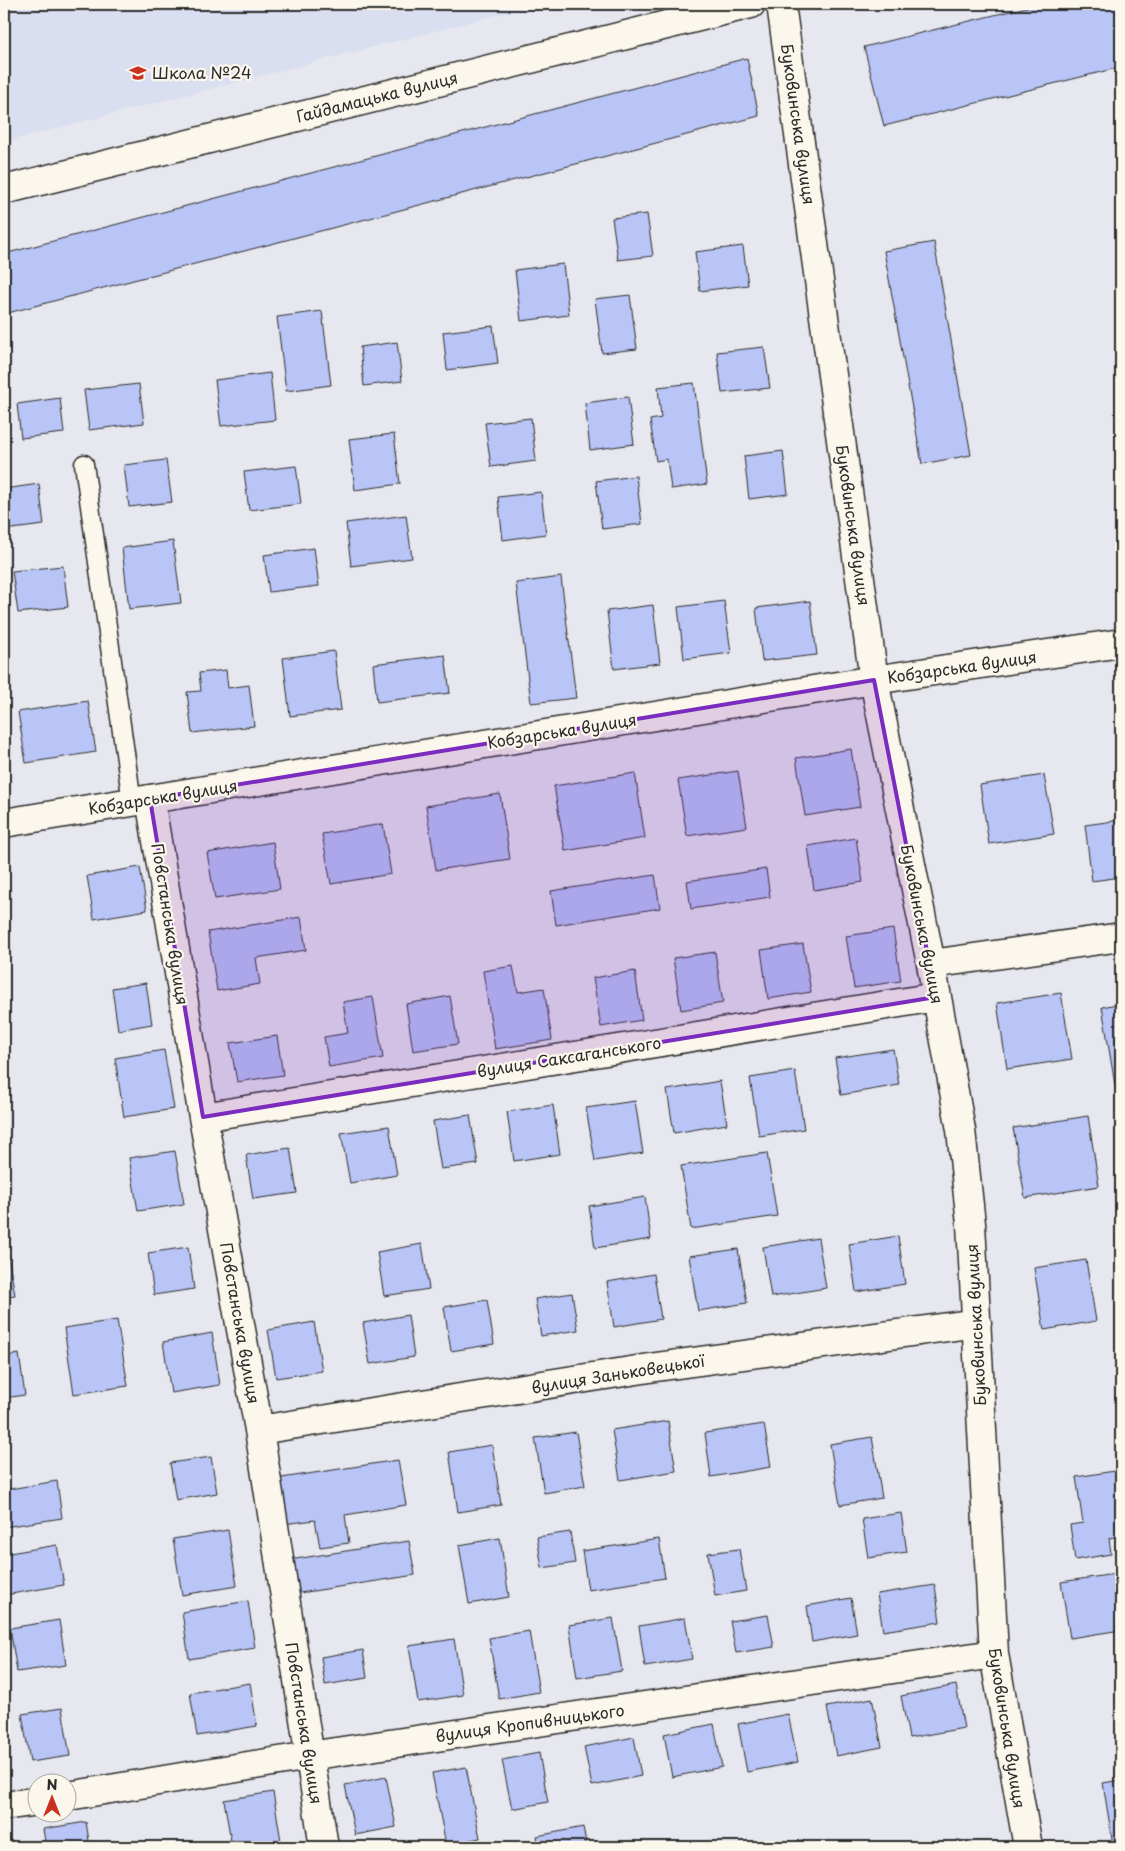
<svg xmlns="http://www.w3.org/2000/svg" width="1125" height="1851" viewBox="0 0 1125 1851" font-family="'Playpen Sans',sans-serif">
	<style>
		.built { fill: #d9def1 }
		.building { fill: #b8c5f6; stroke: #2b2b2b }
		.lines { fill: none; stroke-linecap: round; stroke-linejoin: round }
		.lane-casing { stroke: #2b2b2b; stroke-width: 21 }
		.street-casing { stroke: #2b2b2b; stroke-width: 31 }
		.secondary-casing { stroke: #2b2b2b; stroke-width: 31 }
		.lane { stroke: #fbf7ec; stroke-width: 18 }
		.street { stroke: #fbf7ec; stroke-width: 28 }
		.secondary { stroke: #fbf7ec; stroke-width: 28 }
		.marked { fill: #7b2cbf; fill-opacity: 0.2; stroke: #7b2cbf; stroke-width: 4; stroke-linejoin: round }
		.labels { text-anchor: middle; stroke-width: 4.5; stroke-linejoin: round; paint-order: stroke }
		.poi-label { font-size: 16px; fill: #2b2b2b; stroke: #fbf7ec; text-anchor: start }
		.street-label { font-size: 16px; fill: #2b2b2b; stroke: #fbf7ec }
	</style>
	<rect width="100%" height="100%" fill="#e7e8ef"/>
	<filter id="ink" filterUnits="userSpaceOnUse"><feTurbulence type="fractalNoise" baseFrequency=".02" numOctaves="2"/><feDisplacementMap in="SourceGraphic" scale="10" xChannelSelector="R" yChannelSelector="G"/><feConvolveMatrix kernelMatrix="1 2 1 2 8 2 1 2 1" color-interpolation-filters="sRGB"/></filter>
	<g filter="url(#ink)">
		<!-- built -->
		<path class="built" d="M4,4H540L4,142Z"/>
		<!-- building -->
		<path class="building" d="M1039,4H1121V67L884,126L864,47Z
			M747,58L759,116L4,314V254Z
			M647,214L653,256L618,260L612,218Z
			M934,242L971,455L922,464L884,251Z
			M743,246L748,285L700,291L695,252Z
			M563,264L569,315L521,321L515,270Z
			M630,295L637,349L602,353L595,299Z
			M322,311L331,385L286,391L277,317Z
			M493,326L498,363L447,370L443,332Z
			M397,342L402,381L364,386L360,347Z
			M764,347L770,388L722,393L717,352Z
			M270,373L275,420L221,426L215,380Z
			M694,383L707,484L671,489L667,459L656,461L650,420L661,418L658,387Z
			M139,384L144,423L89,430L84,390Z
			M628,397L634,444L590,450L585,403Z
			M60,398L64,433L21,438L17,404Z
			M531,418L536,461L491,467L485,423Z
			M394,434L400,484L355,490L349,439Z
			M783,451L788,494L749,499L744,456Z
			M166,460L172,502L129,507L124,465Z
			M296,466L301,504L249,510L244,472Z
			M636,476L642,524L602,529L596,481Z
			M39,484L44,525L4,530V489Z
			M541,492L546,534L503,540L498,497Z
			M406,515L412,558L351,566L346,523Z
			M173,541L181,603L129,609L122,548Z
			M314,548L319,586L269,592L264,555Z
			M63,566L68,607L18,613L12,571Z
			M561,577L576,698L531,703L516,583Z
			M724,601L731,653L684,659L678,607Z
			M810,601L817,655L762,661L756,608Z
			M653,605L660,663L614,669L607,611Z
			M334,651L341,710L290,716L283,658Z
			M445,655L450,693L377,702L373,664Z
			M226,670L228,688L249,685L254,726L192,733L187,692L201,691L199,673Z
			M88,701L96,752L26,763L18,712Z
			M851,749L860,807L805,816L796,758Z
			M738,771L747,827L687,836L678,780Z
			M635,773L645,838L565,851L554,786Z
			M1044,775L1054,834L989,844L980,785Z
			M500,794L510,859L436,870L426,806Z
			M1121,820V877L1092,881L1085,825Z
			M383,824L391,874L331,884L322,834Z
			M856,838L863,882L814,890L808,846Z
			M273,842L280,889L215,899L207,853Z
			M140,867L147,910L94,919L87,876Z
			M766,869L770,897L691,909L687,881Z
			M655,875L660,908L556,925L551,891Z
			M301,917L306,950L256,958L260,984L217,991L208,932Z
			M893,929L901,981L854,988L846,936Z
			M803,944L811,992L768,999L761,950Z
			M715,952L723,1003L681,1010L673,958Z
			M513,966L518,992L544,988L552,1040L495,1049L483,971Z
			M635,971L642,1020L601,1027L593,978Z
			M146,983L152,1024L118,1030L112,988Z
			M1121,986V1102L1118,1103L1102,1007L1117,1004L1114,987Z
			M1061,993L1072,1059L1007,1069L997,1003Z
			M450,996L458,1044L413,1051L406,1004Z
			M373,997L383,1058L329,1067L324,1037L348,1033L343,1002Z
			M277,1036L283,1075L237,1082L230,1043Z
			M893,1049L899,1085L841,1095L835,1058Z
			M164,1050L174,1109L124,1117L115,1058Z
			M795,1071L804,1129L759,1136L750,1078Z
			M720,1081L727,1124L674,1133L667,1090Z
			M635,1101L643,1153L595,1161L586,1108Z
			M553,1105L560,1154L514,1161L507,1112Z
			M470,1115L478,1164L441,1169L433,1121Z
			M1088,1116L1099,1186L1025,1198L1013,1128Z
			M389,1126L397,1175L350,1183L341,1133Z
			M290,1148L297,1193L253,1199L246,1155Z
			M175,1151L184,1204L138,1211L129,1158Z
			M767,1153L777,1216L691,1229L681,1166Z
			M645,1197L651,1239L595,1248L589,1206Z
			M4,1232L15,1295L4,1297Z
			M898,1236L905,1284L856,1292L849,1244Z
			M818,1238L826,1288L771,1297L763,1247Z
			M422,1244L429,1289L384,1296L377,1252Z
			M188,1247L194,1289L154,1295L148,1253Z
			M738,1249L747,1303L698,1311L689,1256Z
			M1086,1260L1096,1321L1044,1330L1034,1268Z
			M654,1274L661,1319L614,1327L607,1282Z
			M572,1293L578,1330L541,1336L535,1299Z
			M487,1300L494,1344L451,1351L444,1307Z
			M408,1315L414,1357L370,1364L363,1323Z
			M117,1320L128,1386L74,1394L64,1328Z
			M314,1322L322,1371L276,1378L268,1330Z
			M212,1333L220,1385L171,1393L163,1342Z
			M19,1354L25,1395L4,1398V1357Z
			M668,1421L676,1471L620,1480L612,1430Z
			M764,1424L771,1467L711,1477L705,1433Z
			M576,1432L585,1486L544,1493L535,1438Z
			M872,1437L882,1498L840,1505L830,1444Z
			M492,1445L501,1505L458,1512L449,1452Z
			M211,1457L217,1493L176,1500L170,1463Z
			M398,1460L406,1505L345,1515L349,1543L320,1547L315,1520L283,1524L275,1479Z
			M1121,1470V1536L1109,1538L1111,1554L1075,1560L1070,1525L1083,1523L1076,1477Z
			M57,1481L62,1518L4,1527V1490Z
			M901,1513L907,1552L868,1558L862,1519Z
			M228,1530L237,1586L182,1595L173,1539Z
			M570,1532L575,1563L542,1568L537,1537Z
			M500,1538L509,1597L469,1604L459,1545Z
			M659,1539L665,1578L588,1590L582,1551Z
			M409,1541L415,1575L294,1594L289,1560Z
			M57,1545L64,1585L5,1595L4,1554Z
			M739,1549L746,1591L715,1596L708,1553Z
			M1115,1574L1118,1593H1121V1630L1070,1638L1061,1582Z
			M935,1585L940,1622L883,1631L877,1594Z
			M851,1598L857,1634L812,1642L807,1606Z
			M248,1601L255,1648L189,1659L182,1612Z
			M768,1615L774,1647L736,1653L730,1621Z
			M613,1618L622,1671L577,1678L569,1625Z
			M685,1618L692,1659L645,1667L639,1626Z
			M59,1620L66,1665L17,1672L10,1628Z
			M529,1631L539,1692L499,1699L489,1638Z
			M454,1639L463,1695L418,1702L409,1646Z
			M363,1650L367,1678L325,1685L321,1657Z
			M250,1683L257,1726L197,1736L190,1693Z
			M956,1685L964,1728L909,1738L901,1696Z
			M872,1698L882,1747L836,1756L827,1707Z
			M62,1708L70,1756L30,1762L22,1714Z
			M788,1714L798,1762L747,1772L738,1724Z
			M714,1724L722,1767L672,1777L664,1734Z
			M634,1737L641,1776L592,1786L584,1747Z
			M539,1753L548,1802L512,1809L502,1760Z
			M466,1767L480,1838L446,1845L432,1773Z
			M386,1777L396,1827L355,1835L345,1785Z
			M1121,1780V1844L1113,1845L1103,1783Z
			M273,1792L282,1847H232L224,1800Z
			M86,1822L90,1847H46L43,1829Z
			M583,1827L587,1847H539L537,1836Z"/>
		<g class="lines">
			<!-- lane casing -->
			<g class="lane-casing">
				<path id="lane" d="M84,464L132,802"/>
			</g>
			<!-- street casing -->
			<g class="street-casing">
				<path id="street" d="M781,4L874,680L931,964L961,1130L971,1224L994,1654L1028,1847
					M150,799L203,1117L259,1430L324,1847
					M931,964L1121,937
					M203,1117L936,997
					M259,1430L656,1367L977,1323
					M68,1796L309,1756L994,1654
					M4,1806L38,1801"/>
			</g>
			<!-- secondary casing -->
			<g class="secondary-casing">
				<path id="secondary" d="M4,190L751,4
					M4,823L874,680L1121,643"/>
			</g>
			<!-- lane -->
			<use href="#lane" class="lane"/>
			<!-- street -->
			<use href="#street" class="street"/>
			<!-- secondary -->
			<use href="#secondary" class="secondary"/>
		</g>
	</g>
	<!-- marked area -->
	<path class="marked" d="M874,680L936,997L203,1117L150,799Z"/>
	<!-- icons -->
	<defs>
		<g id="school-bare" transform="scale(1.35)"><path d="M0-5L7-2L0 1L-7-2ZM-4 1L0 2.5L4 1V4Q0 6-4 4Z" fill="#c8321e" stroke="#fbf7ec" stroke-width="2.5" paint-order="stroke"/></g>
	</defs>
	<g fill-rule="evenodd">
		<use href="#school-bare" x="138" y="73"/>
	</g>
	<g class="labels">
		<!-- poi labels -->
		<g class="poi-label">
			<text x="152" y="79">Школа №24</text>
		</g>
		<!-- street labels -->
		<g class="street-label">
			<text transform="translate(377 97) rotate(-14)" y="6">Гайдамацька вулиця</text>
			<text transform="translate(798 124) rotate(82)" y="6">Буковинська вулиця</text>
			<text transform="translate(853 525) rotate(82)" y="6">Буковинська вулиця</text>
			<text transform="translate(962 667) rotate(-8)" y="6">Кобзарська вулиця</text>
			<text transform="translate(562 731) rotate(-9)" y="6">Кобзарська вулиця</text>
			<text transform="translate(163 797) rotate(-9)" y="6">Кобзарська вулиця</text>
			<text transform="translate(170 924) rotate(81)" y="6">Повстанська вулиця</text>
			<text transform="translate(922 924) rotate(79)" y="6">Буковинська вулиця</text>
			<text transform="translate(569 1057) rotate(-9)" y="6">вулиця Саксаганського</text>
			<text transform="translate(240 1323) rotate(80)" y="6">Повстанська вулиця</text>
			<text transform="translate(976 1325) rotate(-93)" y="6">Буковинська вулиця</text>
			<text transform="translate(618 1374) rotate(-9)" y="6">вулиця Заньковецької</text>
			<text transform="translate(304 1723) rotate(81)" y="6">Повстанська вулиця</text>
			<text transform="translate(530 1723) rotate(-8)" y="6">вулиця Кропивницького</text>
			<text transform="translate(1007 1728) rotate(81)" y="6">Буковинська вулиця</text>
		</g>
	</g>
	<!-- margin -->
	<rect width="1125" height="1851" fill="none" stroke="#fbf7ec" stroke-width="20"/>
	<rect x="10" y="10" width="1105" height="1831" fill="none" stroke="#2b2b2b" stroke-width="2" filter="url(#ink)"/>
	<!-- north arrow -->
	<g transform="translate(52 1798)"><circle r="24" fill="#fbf7ec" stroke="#a8a59f"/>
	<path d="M0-4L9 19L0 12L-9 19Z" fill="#c8321e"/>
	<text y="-8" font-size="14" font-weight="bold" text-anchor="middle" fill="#2b2b2b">N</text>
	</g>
</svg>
